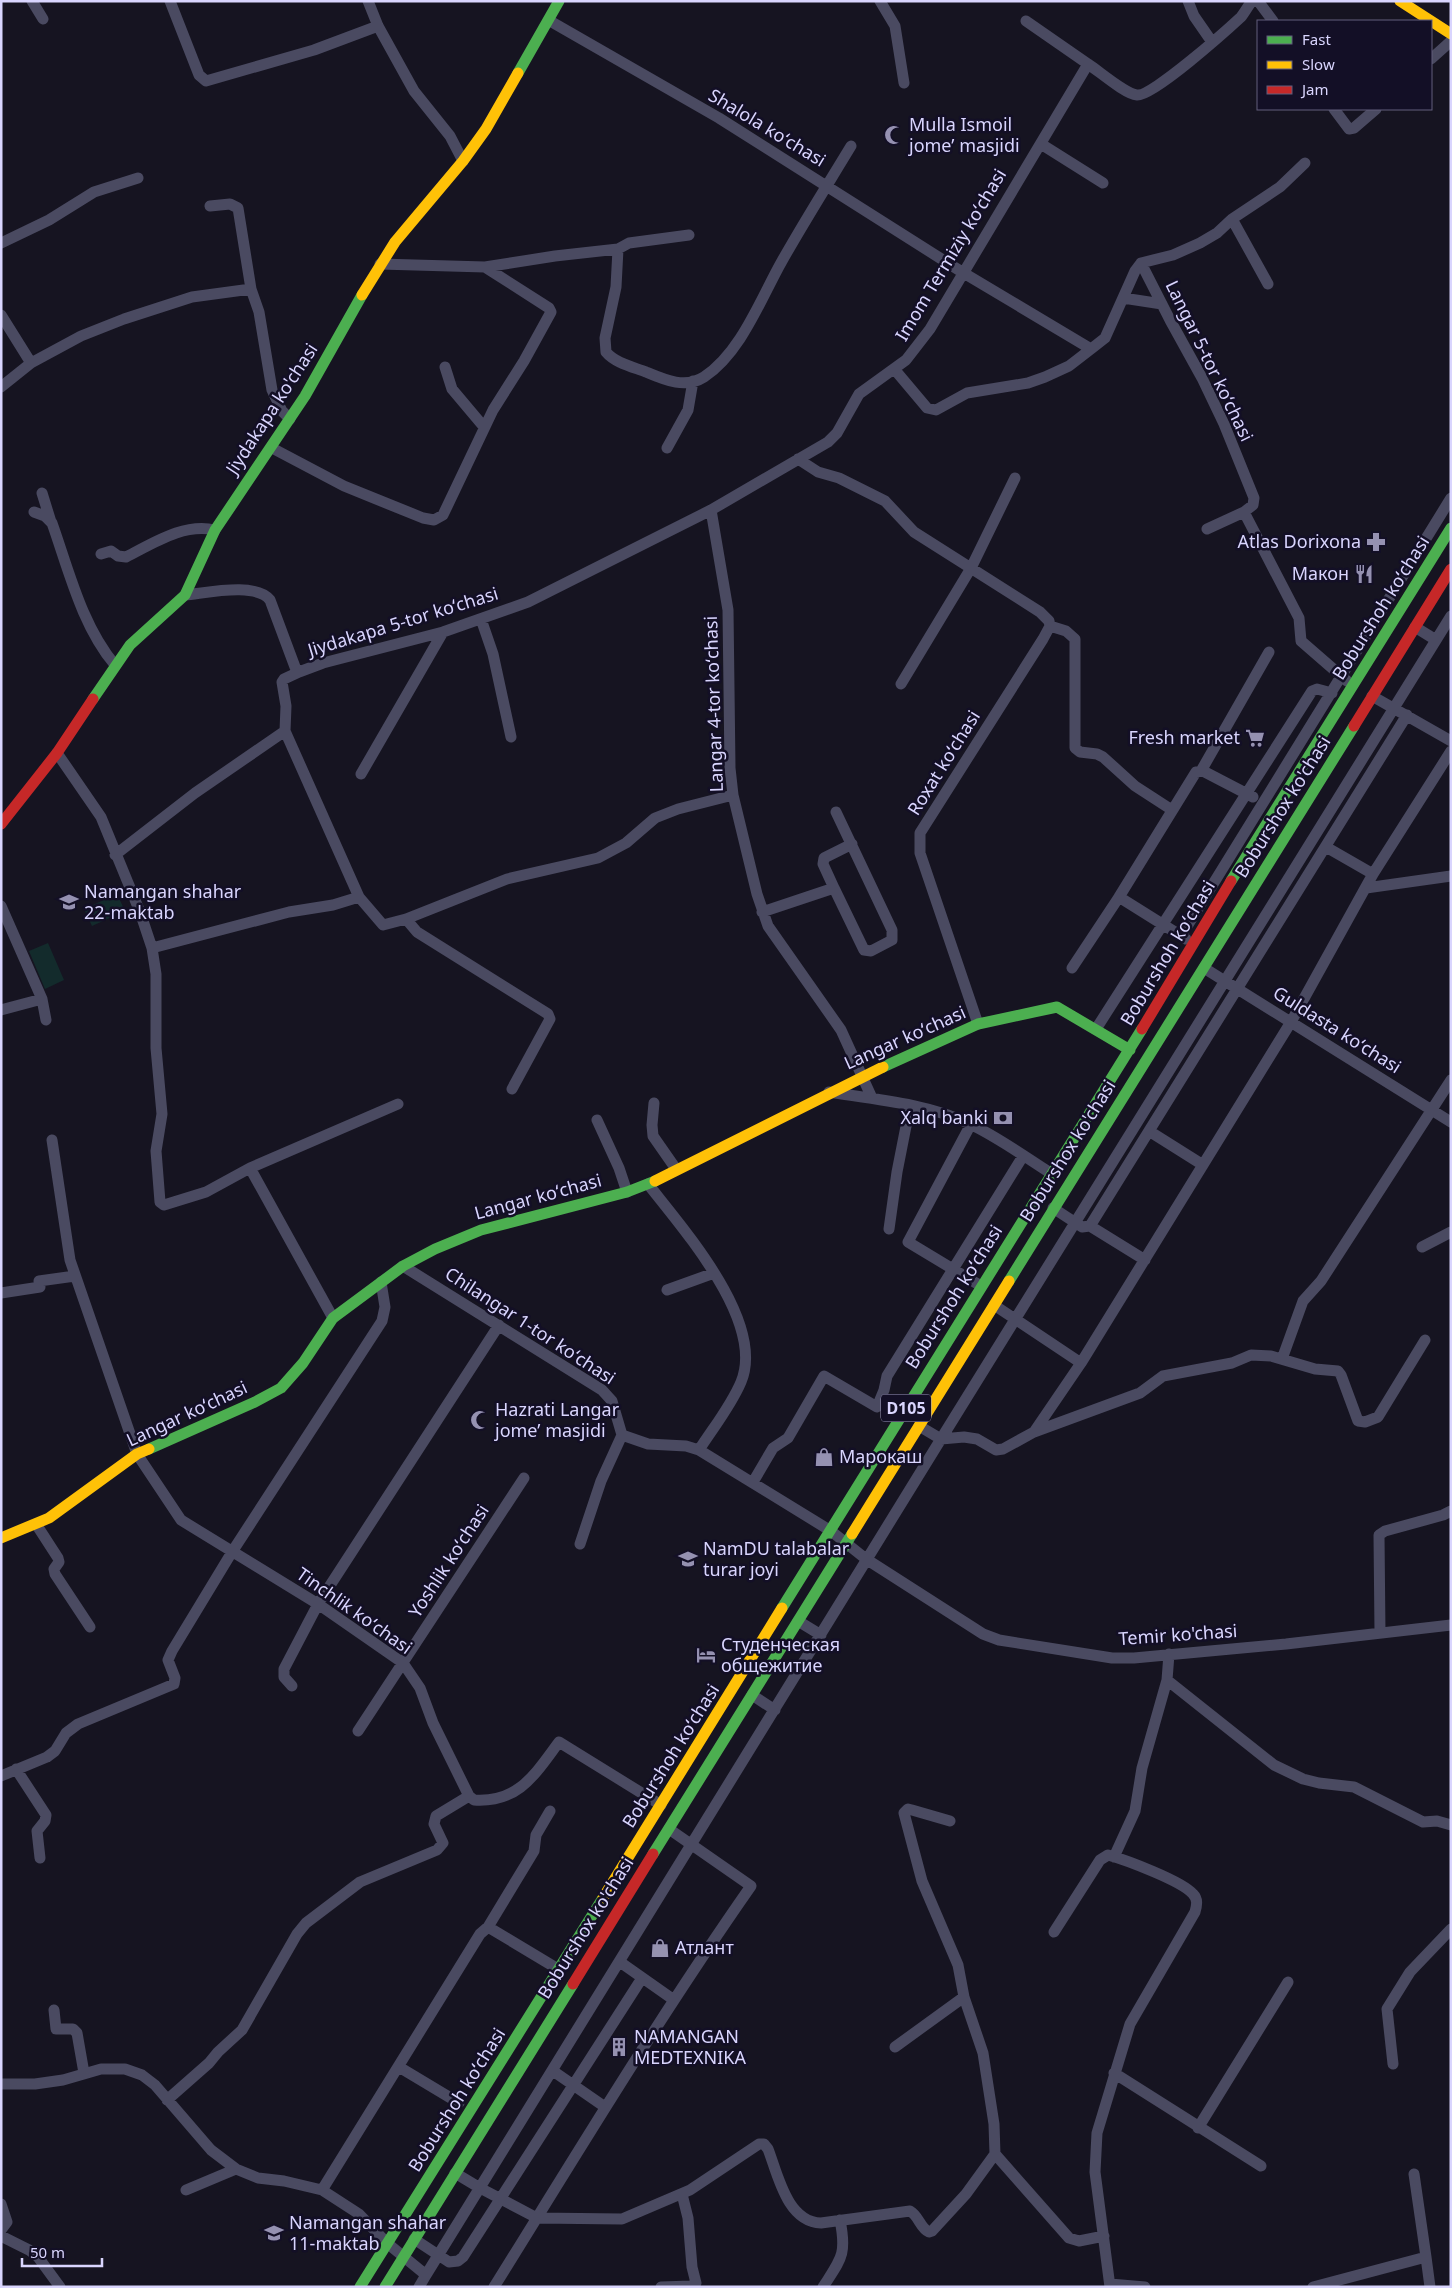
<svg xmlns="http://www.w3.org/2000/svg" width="1452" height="2288" viewBox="0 0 1452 2288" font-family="'Noto Sans',sans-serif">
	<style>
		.green { fill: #132b2c }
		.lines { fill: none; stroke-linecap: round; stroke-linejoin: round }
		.street { stroke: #4a4a61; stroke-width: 11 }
		.fast { stroke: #4caf50; stroke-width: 11 }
		.slow { stroke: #ffc107; stroke-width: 11 }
		.jam { stroke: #c62828; stroke-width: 11 }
		.labels { text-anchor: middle; stroke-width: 5; stroke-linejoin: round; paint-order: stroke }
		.shield { fill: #130f26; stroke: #9e9abd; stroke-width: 1 }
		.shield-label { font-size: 16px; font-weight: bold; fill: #d9d5fe }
		.poi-label { font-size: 18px; fill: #d9d5fe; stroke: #130f26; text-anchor: start }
		.street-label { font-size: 18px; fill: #d9d5fe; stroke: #130f26 }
	</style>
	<rect width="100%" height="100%" fill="#161421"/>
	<!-- green -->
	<path class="green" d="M117,894L125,911L92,926L84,909Z
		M48,943L64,980L45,989L29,951Z"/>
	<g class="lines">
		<!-- street -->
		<path class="street" d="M32,1L43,19
			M170,1L199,75L206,81L314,50L378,26
			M368,1L378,26L414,91L450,136L463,161
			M880,1L895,26L904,83
			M1188,1L1194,16L1212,42
			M1258,1L1273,21
			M550,21L719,118L962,272L1091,349L1105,338L1135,271L1141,263
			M1026,21L1088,64
			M1431,59L1451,41
			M1334,109L1349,129L1354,128L1376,109
			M1041,144L1103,183
			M210,206L230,204L238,208L251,289L259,312L272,390L282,411L290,419
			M1232,219L1268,284
			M1,243L49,220L94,192L138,178
			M618,249L616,287L605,338L606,352C615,363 633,367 646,372C665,380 685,389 704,377C741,353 761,298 782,261C804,222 828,184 851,146
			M1141,263L1170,320L1202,378L1224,424L1254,498L1253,505L1244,512L1299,618L1301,641L1347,681
			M1141,263L1173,255L1200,243L1217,233L1232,219L1280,187L1305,163
			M485,267L555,256L618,249L629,243L689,235
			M1123,298L1162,304
			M1,315L31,363
			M445,367L452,389L484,427
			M895,370L927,408L936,410L967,393L1028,383L1045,377L1069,366L1091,349
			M1,387L31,363L81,336L124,319L192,297L251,289
			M272,448L344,486L423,518L434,520L443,515L493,410L524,361L551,312L549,308L485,267L380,264
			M667,448L688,410L693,381
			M798,459L818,472L839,478L885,501L914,532L1040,612L1049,621L1050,626L1043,639L920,833V853L978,1024
			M42,493L51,522
			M711,510L728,610L730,768L733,795L757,894L768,926L841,1030L872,1098
			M34,512L45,516L52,523C69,571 82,626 115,665
			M1207,529L1244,512
			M101,554L111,551L118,556L126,557C154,543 183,523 215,530
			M185,595C207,593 256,582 270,600L295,667L299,672L323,663L443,632L528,602L711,510L828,442L837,433L859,394L906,360L930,329L1088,64C1099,71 1125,94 1137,95C1152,97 1227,30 1241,17C1245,12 1248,6 1252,1
			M481,619L493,654L511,737
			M1050,626L1066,631L1075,639V748L1080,752L1097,754L1103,757L1135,786L1172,810
			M1415,627L1436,640
			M299,672L284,679L282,682L286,706L285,731L359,897L383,925L406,919L507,879L598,858L626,843L655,818L678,809L733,795
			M901,684L971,568L1015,478
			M1372,696L1451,741
			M57,753L101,817L140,912L152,948L156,974V1048L162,1114L156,1151L160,1202L164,1205L206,1192L250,1168L333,1318
			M1201,771L1269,652
			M361,774L443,632
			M1326,847L1373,874
			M115,855L195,793L285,731
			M834,888L823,864L824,858L852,844
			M1366,888L1451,876
			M1,906L42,999L1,1010
			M762,912L834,888L864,950L871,951L892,940V930L836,812
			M406,919L417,932L548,1014L550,1019L512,1089
			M1181,936L1451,498
			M1186,939L1119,897L1196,772L1203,771L1253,797
			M152,948L289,912L333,905L359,897
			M1072,968L1119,897
			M1204,968L1451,1122
			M42,999L46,1020
			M1096,1029L1312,691L1317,689L1332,693
			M829,1092C874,1099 929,1104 970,1124C998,1137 1025,1157 1052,1174
			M654,1103L652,1125L653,1136L676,1169
			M597,1120L619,1168L627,1192
			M971,1124L908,1242L981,1286
			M1149,1131L1203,1165
			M52,1140L70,1260L137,1454L181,1520L318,1604L403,1663L420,1688L433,1723L469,1796L474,1800C519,1803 535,1774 559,1742L661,1805
			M250,1168L398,1104
			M648,1184C683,1229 766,1322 741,1382C731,1406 713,1428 699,1450
			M1053,1208L1082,1227L1090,1226L1407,715
			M1090,1226L1145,1260
			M889,1229L897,1172L910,1106
			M1422,1247L1451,1232
			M403,1266L602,1390L612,1401L622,1435L648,1444L686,1446L699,1450L831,1531L866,1559L983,1634L999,1640L1112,1658H1134L1286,1644L1451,1625
			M667,1290L714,1273
			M1,1293L40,1287L39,1281L75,1276
			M994,1305L1081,1363
			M1282,1359L1303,1301L1321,1281L1451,1080
			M919,1426L941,1439L1451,616
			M1034,1432L1081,1363L1291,1022L1373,874L1451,751
			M753,1482L773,1448L788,1438L824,1376L877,1407L884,1390L887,1376L1023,1156
			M36,1524L58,1558L59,1562L54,1569L55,1574L90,1627
			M580,1544L601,1481L622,1435
			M798,1621L821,1635
			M1380,1633L1379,1535L1385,1531L1443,1515L1451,1511
			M1167,1680L1274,1765L1303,1779L1319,1783L1354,1787L1423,1822L1437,1821L1451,1825
			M292,1686L284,1677V1669L318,1604L499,1325
			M752,1695L775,1710
			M358,1731L524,1478
			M16,1769L46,1815L45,1821L37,1831L40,1858
			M1,1776L47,1757L55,1751L66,1733L78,1724L174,1684L175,1678L168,1660L172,1651L232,1552L382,1321L385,1307L381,1282
			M950,1821L912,1810L908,1809L904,1813L922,1881L958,1965L964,1997L983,2053L994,2124L995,2154
			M1114,1857L1135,1811L1142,1768L1167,1680L1169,1654
			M488,1927L558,1969
			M1054,1932L1100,1860L1108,1855C1126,1860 1182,1881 1193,1894C1198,1899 1197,1905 1195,1912L1130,2024L1097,2133L1095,2172L1110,2287
			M620,1962L674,2000
			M54,2010L56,2029H73L77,2033L84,2073
			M895,2047L964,1997
			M1393,2064L1387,2009L1410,1972L1451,1929
			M399,2067L459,2103
			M553,2071L605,2107
			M1114,2073L1261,2166
			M1,2084H35L63,2080L101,2069H125L142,2075L155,2085L211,2150L236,2169L258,2178L284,2181L322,2190L359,2214L387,2243L426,2275L419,2287
			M167,2100L209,2063L218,2052L242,2030L297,1934L306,1923L360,1882L437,1850L443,1843L434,1824L436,1816L469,1796
			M1198,2128L1288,1982
			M455,2173L480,2188L537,2218L622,2219L690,2190L759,2144H764L768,2149C778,2175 787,2222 821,2223L910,2211C919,2216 920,2228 929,2232L932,2231L966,2194L995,2154L1069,2238L1079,2241L1104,2236
			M186,2190L236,2169
			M322,2190L480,1934L488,1927L534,1851L536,1835L550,1811
			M1,2204L7,2222L1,2230
			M1,2236L29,2250L38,2257L60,2287
			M414,2239L449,2262L458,2261L463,2257L642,1978
			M1426,2257L1430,2287
			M426,2275L941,1439L964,1437L977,1439L996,1450L1003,1449L1034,1432L1140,1393L1163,1376L1232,1363L1251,1355L1271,1356L1315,1369L1338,1371L1341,1375L1358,1421L1365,1422L1378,1417L1425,1340
			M1110,2284L1145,2287
			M494,2287C578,2152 660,2016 751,1886L669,1829
			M661,2287L691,2286L696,2283L692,2267L688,2218L682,2194
			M823,2287C841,2259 847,2255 840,2220
			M1313,2287L1426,2257L1414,2174"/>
		<!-- fast -->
		<path class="fast" d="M518,73L559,1
			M93,699L130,645L185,595L215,530L305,396L362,295
			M1231,881L1451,528
			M883,1067L978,1024L1057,1007L1130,1050
			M1009,1281L1354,726
			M149,1449L255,1402L281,1388L303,1363L333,1318L403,1266L435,1249L481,1230L627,1192L655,1181
			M782,1608L1142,1029
			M653,1854L852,1534
			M360,2287L603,1898
			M385,2287L573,1984"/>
		<!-- slow -->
		<path class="slow" d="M1400,1L1451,34
			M362,295L395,242L463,161L486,129L518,73
			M655,1181L883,1067
			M852,1534L1009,1281
			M1,1538L49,1518L137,1454L149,1449
			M603,1898L782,1608"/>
		<!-- jam -->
		<path class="jam" d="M1354,726L1451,569
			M1,824L57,753L93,699
			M1142,1029L1231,881
			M573,1984L653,1854"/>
	</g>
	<!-- icons -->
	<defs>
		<g id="mosque-bare" transform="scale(1.5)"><path d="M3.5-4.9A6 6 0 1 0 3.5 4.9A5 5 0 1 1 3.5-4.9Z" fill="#9591b1" stroke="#130f26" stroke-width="2.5" paint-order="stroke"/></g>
		<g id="pharmacy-bare" transform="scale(1.5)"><path d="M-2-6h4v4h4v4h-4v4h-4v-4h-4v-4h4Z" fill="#9591b1" stroke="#130f26" stroke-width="2.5" paint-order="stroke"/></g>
		<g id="restaurant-bare" transform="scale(1.5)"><path d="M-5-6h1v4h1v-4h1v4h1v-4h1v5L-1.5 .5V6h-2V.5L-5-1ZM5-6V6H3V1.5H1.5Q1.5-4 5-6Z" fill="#9591b1" stroke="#130f26" stroke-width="2.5" paint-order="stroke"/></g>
		<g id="supermarket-bare" transform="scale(1.5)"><path d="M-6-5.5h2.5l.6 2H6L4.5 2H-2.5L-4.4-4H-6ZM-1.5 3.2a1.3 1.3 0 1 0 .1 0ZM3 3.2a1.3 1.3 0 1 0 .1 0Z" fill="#9591b1" stroke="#130f26" stroke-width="2.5" paint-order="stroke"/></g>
		<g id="school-bare" transform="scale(1.5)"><path d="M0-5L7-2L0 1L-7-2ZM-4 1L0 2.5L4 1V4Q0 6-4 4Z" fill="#9591b1" stroke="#130f26" stroke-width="2.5" paint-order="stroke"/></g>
		<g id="bank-bare" transform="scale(1.5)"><path d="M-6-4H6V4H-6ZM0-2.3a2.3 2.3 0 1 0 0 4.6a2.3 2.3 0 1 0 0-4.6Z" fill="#9591b1" stroke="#130f26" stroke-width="2.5" paint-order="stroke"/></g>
		<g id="shop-bare" transform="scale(1.5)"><path d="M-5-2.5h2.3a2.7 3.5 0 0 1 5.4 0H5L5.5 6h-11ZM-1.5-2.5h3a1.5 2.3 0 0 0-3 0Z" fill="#9591b1" stroke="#130f26" stroke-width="2.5" paint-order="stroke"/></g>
		<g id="hotel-bare" transform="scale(1.5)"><path d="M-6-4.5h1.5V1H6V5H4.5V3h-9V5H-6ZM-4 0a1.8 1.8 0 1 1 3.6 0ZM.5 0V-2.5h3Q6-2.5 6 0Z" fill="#9591b1" stroke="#130f26" stroke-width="2.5" paint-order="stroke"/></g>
		<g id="building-bare" transform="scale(1.5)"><path d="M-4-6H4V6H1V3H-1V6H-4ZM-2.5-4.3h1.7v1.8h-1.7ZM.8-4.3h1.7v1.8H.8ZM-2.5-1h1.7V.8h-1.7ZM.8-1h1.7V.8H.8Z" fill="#9591b1" stroke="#130f26" stroke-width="2.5" paint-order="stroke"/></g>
	</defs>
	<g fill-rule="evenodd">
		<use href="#mosque-bare" x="894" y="135"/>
		<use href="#pharmacy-bare" x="1376" y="542"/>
		<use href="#restaurant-bare" x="1364" y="574"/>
		<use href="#supermarket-bare" x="1255" y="738"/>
		<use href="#school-bare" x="69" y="902"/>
		<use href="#bank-bare" x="1003" y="1118"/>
		<use href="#mosque-bare" x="480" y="1420"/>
		<use href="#shop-bare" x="824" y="1457"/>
		<use href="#school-bare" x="688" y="1559"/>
		<use href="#hotel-bare" x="706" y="1655"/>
		<use href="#shop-bare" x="660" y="1948"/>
		<use href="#building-bare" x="619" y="2047"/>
		<use href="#school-bare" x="274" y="2233"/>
	</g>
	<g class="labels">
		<!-- shield labels -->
		<rect class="shield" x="881" y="1394.5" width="50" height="27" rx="4"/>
		<g class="shield-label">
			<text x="906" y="1414">D105</text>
		</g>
		<!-- poi labels -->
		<g class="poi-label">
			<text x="909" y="131">Mulla Ismoil<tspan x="909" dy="21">jome’ masjidi</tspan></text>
			<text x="1361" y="548" text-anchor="end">Atlas Dorixona</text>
			<text x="1349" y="580" text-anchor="end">Макон</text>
			<text x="1240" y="744" text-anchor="end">Fresh market</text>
			<text x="84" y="898">Namangan shahar<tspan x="84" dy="21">22-maktab</tspan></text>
			<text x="988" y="1124" text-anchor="end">Xalq banki</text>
			<text x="495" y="1416">Hazrati Langar<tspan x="495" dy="21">jome’ masjidi</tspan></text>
			<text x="839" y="1463">Марокаш</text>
			<text x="703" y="1555">NamDU talabalar<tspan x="703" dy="21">turar joyi</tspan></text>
			<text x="721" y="1651">Студенческая<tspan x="721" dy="21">общежитие</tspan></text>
			<text x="675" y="1954">Атлант</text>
			<text x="634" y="2043">NAMANGAN<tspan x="634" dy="21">MEDTEXNIKA</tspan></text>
			<text x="289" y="2229">Namangan shahar<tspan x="289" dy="21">11-maktab</tspan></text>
		</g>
		<!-- street labels -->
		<g class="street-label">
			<text transform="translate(767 128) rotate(31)" y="6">Shalola koʻchasi</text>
			<text transform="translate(951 255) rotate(-59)" y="6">Imom Termiziy koʻchasi</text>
			<text transform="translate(1209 361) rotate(64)" y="6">Langar 5-tor koʻchasi</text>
			<text transform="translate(272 409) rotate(-57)" y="6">Jiydakapa ko'chasi</text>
			<text transform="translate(1381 608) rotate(-58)" y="6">Boburshoh koʻchasi</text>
			<text transform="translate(403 622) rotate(-17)" y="6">Jiydakapa 5-tor koʻchasi</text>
			<text transform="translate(714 704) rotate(-92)" y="6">Langar 4-tor koʻchasi</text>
			<text transform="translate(944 763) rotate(-58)" y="6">Roxat koʻchasi</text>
			<text transform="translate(1283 807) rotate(-58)" y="6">Boburshox ko'chasi</text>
			<text transform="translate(1168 953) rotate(-59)" y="6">Boburshoh koʻchasi</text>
			<text transform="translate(1337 1030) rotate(32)" y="6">Guldasta koʻchasi</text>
			<text transform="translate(905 1038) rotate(-24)" y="6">Langar koʻchasi</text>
			<text transform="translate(1068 1151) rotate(-58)" y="6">Boburshox ko'chasi</text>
			<text transform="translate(538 1197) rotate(-15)" y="6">Langar koʻchasi</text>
			<text transform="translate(954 1297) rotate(-58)" y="6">Boburshoh koʻchasi</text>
			<text transform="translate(530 1326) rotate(33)" y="6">Chilangar 1-tor koʻchasi</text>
			<text transform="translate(187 1414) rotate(-25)" y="6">Langar koʻchasi</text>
			<text transform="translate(449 1561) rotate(-57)" y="6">Yoshlik koʻchasi</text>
			<text transform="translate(354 1611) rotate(35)" y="6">Tinchlik koʻchasi</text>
			<text transform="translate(1178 1635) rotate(-4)" y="6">Temir ko'chasi</text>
			<text transform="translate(671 1756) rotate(-58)" y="6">Boburshoh koʻchasi</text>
			<text transform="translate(586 1928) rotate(-58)" y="6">Boburshox ko'chasi</text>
			<text transform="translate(457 2100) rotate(-58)" y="6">Boburshoh koʻchasi</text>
		</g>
	</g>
	<!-- border -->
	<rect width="1452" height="2288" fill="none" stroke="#d9d5fe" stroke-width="5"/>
	<!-- legend -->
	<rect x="1257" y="20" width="175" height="90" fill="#130f26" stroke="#625e7c"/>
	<rect x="1267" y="36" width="25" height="8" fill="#4caf50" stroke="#625e7c"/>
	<text x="1302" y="45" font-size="15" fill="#d9d5fe">Fast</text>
	<rect x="1267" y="61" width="25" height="8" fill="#ffc107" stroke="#625e7c"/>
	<text x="1302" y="70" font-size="15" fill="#d9d5fe">Slow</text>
	<rect x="1267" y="86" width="25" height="8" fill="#c62828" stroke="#625e7c"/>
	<text x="1302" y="95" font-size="15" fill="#d9d5fe">Jam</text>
	<!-- scale -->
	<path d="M22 2258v8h80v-8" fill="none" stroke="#d9d5fe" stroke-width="2.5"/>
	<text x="30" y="2258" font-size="15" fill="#d9d5fe" stroke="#130f26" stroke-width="4" paint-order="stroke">50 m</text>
</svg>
